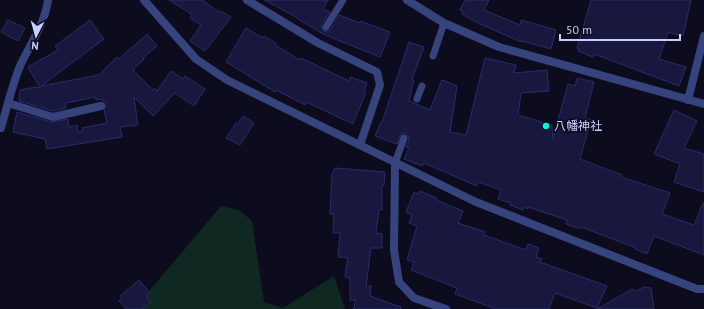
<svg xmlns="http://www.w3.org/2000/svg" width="704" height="309" viewBox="0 0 704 309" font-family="'PT Sans','Noto Sans JP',sans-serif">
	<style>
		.green { fill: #0f2822 }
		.building { fill: #18183f; stroke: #2a2b6b }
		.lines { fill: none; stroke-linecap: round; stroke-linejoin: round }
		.lane { stroke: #37437d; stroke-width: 7 }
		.street { stroke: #37437d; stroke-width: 8 }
		.poi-dot { fill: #00f4d9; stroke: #0c0c1e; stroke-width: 1.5 }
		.labels { text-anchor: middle; stroke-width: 3.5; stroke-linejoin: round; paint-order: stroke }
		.poi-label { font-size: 12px; fill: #c9ceff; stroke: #0c0c1e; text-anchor: start }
	</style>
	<rect width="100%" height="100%" fill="#0c0c1e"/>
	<!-- green -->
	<path class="green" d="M221,206L239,210L252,221L264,302L283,308L334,276L345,309H134Z"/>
	<!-- building -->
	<path class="building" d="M169,0H202L219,12L220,11L231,17L205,51L190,41L201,25L190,18L192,15L190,13Z
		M264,0H328L323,9L330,12L321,26L324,31L326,32L330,30L339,15L360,23V21L390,32L380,57L325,35L298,19V18Z
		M465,0H489L484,10L520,25L521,20L556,30L551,49L522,41L521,42L480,24L462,14L463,12L460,10Z
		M591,0H691L683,36L668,32L659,59L686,67L679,86L594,54L593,57L578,51L579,49L577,48Z
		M8,20L25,28L18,41L1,32Z
		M90,20L104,39L41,86L99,75L117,57L119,59L147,34L157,46L143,58L144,59L133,70L153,90L154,88L157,91L171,71L183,79L185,76L205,89L194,106L175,93L153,116L134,97L138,125L120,127L122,137L47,149L45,139L13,132L17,112L52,122L68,119L69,127L77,125L78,132L83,131L82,128L107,123L104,110L106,105L102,99L96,100V97L66,103V108L53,111L19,101L20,90L36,87L40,88L28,67L58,50L55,46Z
		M246,28L263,38L264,36L276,43L275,45L300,60L301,58L349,81L350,77L367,83L364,91L366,92L353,124L306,102L305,105L276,90L275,92L226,62Z
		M409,42L424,47L412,79L414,80L409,101L430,110L442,80L457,86L450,132L466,135L485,58L516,65L514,73L547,70L549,91L521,93L518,115L552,125L553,139L568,84L575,86L577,78L594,82L585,118L591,120L580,159L622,175L621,177L670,193L662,214L694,225L703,203H704V255L654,236L647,254L635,249L636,248L581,227L580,229L566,224L567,220L528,207V209L524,207L523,210L510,205L511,203L498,199L501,190L478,182L477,186L424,163L422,166L404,159L409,148L406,147L409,139L408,135L405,133L401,134L397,144L375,136L381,122H382Z
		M674,110L697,121L684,148L704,154V192L674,182L680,164L654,154Z
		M243,116L254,123L240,145L226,138L236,123L238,124Z
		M335,168L385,172L384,185H382V210H379L376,233L382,234V248H371L366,286H371L370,296L401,307L400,309H353L356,300H350V280L349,277H345L348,258L338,257L340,233H333L334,214H330L332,174Z
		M420,191L437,198L436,200L463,211L458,223L485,232L484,235L526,250L528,244L539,248L536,257L542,259L540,262L607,286L597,308L555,293L549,309H496L455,294L457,288L411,270L414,262L407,260L417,226L409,223L412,215L406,212L414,192L419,194Z
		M139,280L150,293L146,296L151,302L142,309H126L119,301L122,298L120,296Z
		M644,287L651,288L654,309H597L632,289L636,291Z"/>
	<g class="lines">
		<!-- lane -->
		<path class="lane" d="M326,27L343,0
			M433,56L444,23
			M417,99L422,86
			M395,163L404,138"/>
		<!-- street -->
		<path class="street" d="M144,0L196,59L227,80L476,202L697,289H704
			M247,0L318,43L377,72L380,85L360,145
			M407,0L444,23L499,47L704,104
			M688,100L704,36
			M8,103L53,117L101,106
			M1,128C7,107 12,86 20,66C30,44 45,24 48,0
			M395,163L394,250L399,282L414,298L446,309"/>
	</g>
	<!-- markers -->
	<circle class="poi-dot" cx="546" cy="126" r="4"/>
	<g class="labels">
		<!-- poi labels -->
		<g class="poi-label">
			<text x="554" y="130">八幡神社</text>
		</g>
	</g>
	<!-- north arrow -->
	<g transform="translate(36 36) rotate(186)" stroke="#0c0c1e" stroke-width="3" paint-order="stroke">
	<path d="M0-3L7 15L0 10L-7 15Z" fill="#c9ceff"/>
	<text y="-6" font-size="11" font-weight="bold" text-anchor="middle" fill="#c9ceff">N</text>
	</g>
	<!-- scale -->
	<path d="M560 34v6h120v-6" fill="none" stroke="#c9ceff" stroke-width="2"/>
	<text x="566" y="34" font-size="12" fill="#c9ceff" stroke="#0c0c1e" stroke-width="3" paint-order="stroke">50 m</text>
</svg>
